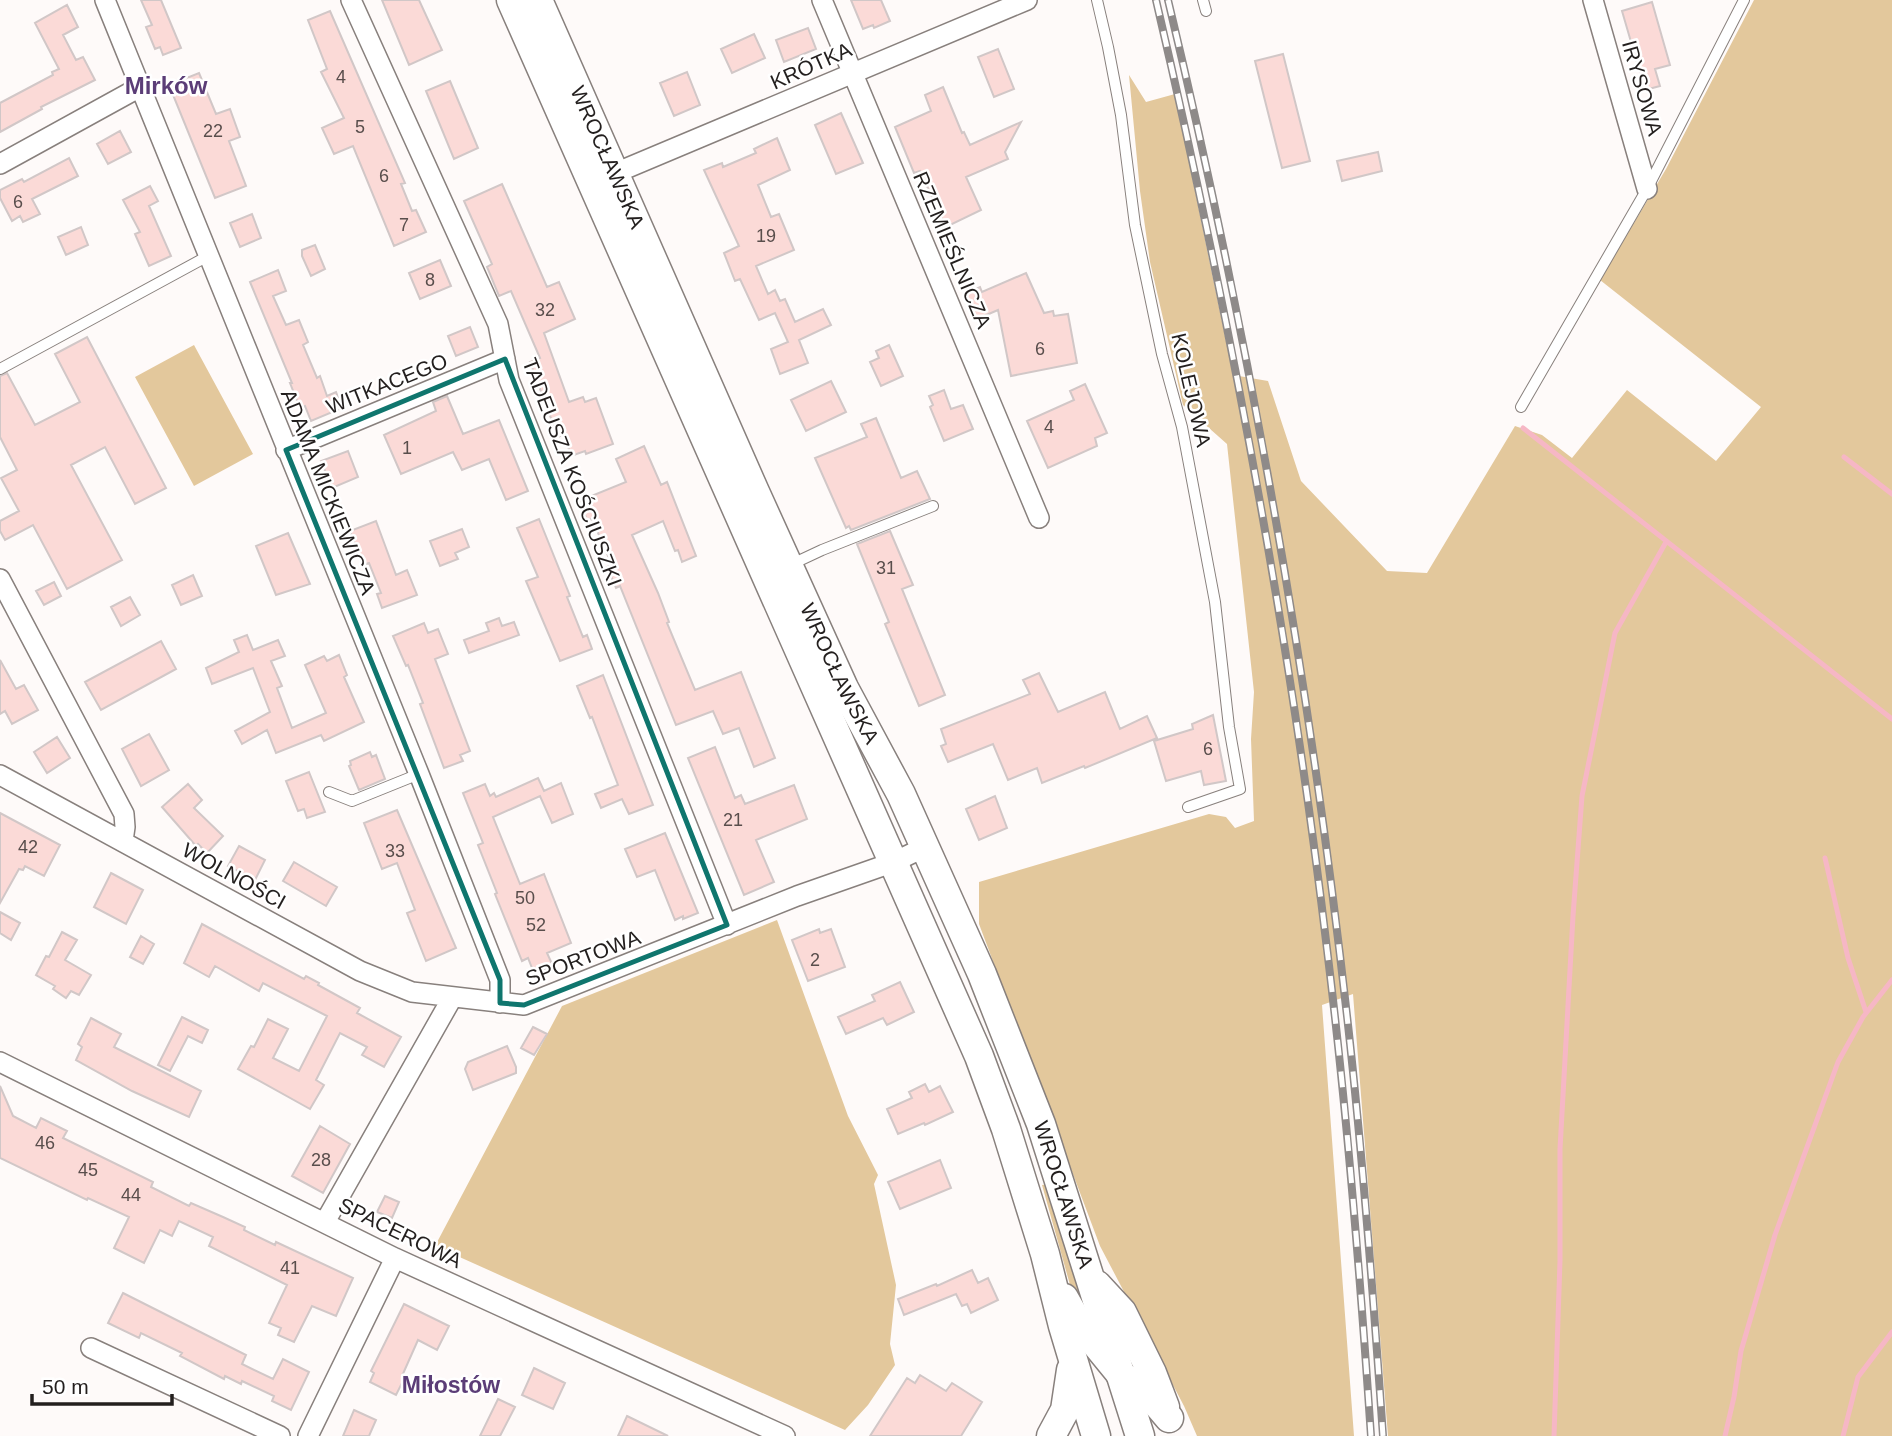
<svg xmlns="http://www.w3.org/2000/svg" width="1892" height="1436" viewBox="0 0 1892 1436" font-family="Arial,sans-serif">
	<style>
		.green { fill: #e3c89c }
		.lines { fill: none; stroke-linecap: round; stroke-linejoin: round }
		.stream { stroke: #f6b7c5; stroke-width: 5 }
		.building { fill: #fbdad7; stroke: #d1c7c7; stroke-width: 2 }
		.lane-casing { stroke: #88807d; stroke-width: 12 }
		.street-casing { stroke: #88807d; stroke-width: 22 }
		.secondary-casing { stroke: #88807d; stroke-width: 31 }
		.lane { stroke: #fff; stroke-width: 10 }
		.street { stroke: #fff; stroke-width: 19 }
		.secondary { stroke: #fff; stroke-width: 28 }
		.rail-casing { stroke: #8e8a89; stroke-width: 8 }
		.rail { stroke: #fff; stroke-width: 5; stroke-dasharray: 16; stroke-linecap: butt }
		.marked { fill: none; stroke: #0f766e; stroke-width: 5; stroke-linejoin: round }
		.labels { text-anchor: middle; stroke-width: 5; stroke-linejoin: round; paint-order: stroke }
		.number-label { font-size: 18px; fill: #594e4c }
		.street-label { font-size: 21px; fill: #231f1e; stroke: #fff }
		.neighbourhood-label { font-size: 23px; font-weight: bold; fill: #5b3d77; stroke: #fff }
		.quarter-label { font-size: 24px; font-weight: bold; fill: #5b3d77; stroke: #fff }
	</style>
	<rect width="100%" height="100%" fill="#fefaf9"/>
	<!-- green -->
	<path class="green" d="M1754,0H1892V1436H1388L1353,994L1322,1005L1354,1436H1197L1184,1406L1100,1246L979,924V882L1209,814L1226,817L1235,828L1254,821L1251,739L1254,692L1227,444L1183,405L1150,262L1140,191L1129,75L1146,102L1175,94L1233,375L1268,381L1301,481L1387,571L1427,573L1515,426L1542,435L1572,458L1627,390L1716,461L1761,407L1600,280L1666,169Z
		M194,345L253,454L194,486L135,377Z
		M777,920L848,1116L878,1175L874,1184L896,1285L890,1344L895,1365L868,1405L845,1430L435,1246L562,1006Z
		M1049,1184L1094,1323L1072,1292L1042,1185Z"/>
	<g class="lines">
		<!-- stream -->
		<path class="stream" d="M1523,428L1892,719
			M1844,457L1892,494
			M1825,858L1848,958L1866,1012
			M1554,1436L1560,1261V1149L1573,916L1582,796L1615,633L1666,542
			M1725,1436L1734,1397L1741,1351L1775,1235L1838,1062L1863,1017L1892,980
			M1843,1436L1858,1377L1892,1332"/>
	</g>
	<!-- building -->
	<path class="building" d="M141,0H161L181,48L163,55L160,47L155,49L146,27L152,25Z
		M382,0H419L442,50L409,65Z
		M851,0H881L890,21L874,28L873,25L863,29Z
		M1652,2L1670,65L1655,69L1660,86L1645,90L1622,11Z
		M67,5L78,27L63,35L76,60L83,57L95,80L41,107L42,109L0,132V103L53,75L52,72L59,69L35,23Z
		M330,11L405,183L401,184L412,211L416,210L426,232L394,246L353,146L334,154L322,128L344,118L321,72L327,69L308,20Z
		M808,28L816,49L784,62L776,40Z
		M754,34L765,58L732,73L721,49Z
		M998,49L1014,89L994,97L978,57Z
		M1283,54L1310,161L1282,168L1255,61Z
		M687,72L700,105L674,116L660,83Z
		M199,73L216,114L230,109L240,137L229,141L246,186L215,198L169,85Z
		M450,81L478,148L454,159L426,91Z
		M943,87L962,133L964,132L970,145L1021,122L1005,152L1008,159L966,177L981,210L946,227L920,171L914,173L895,127L931,111L925,95Z
		M841,113L863,163L836,174L815,125Z
		M120,131L131,152L108,164L97,144Z
		M777,138L790,170L758,185L771,217L779,214L794,250L756,266L768,294L775,290L780,301L785,299L795,322L823,309L831,325L799,340L808,363L780,374L771,349L788,342L775,313L759,320L740,279L735,281L724,253L739,246L704,170L722,163L723,167L756,153L754,149Z
		M1378,152L1382,171L1342,181L1337,161Z
		M69,158L78,176L32,199L40,214L23,222L20,216L12,221L0,198V190L22,179L24,182Z
		M502,184L547,287L559,282L575,319L544,333L569,402L583,397L585,402L596,398L613,444L586,454L585,451L571,456L564,434L558,437L530,362L540,358L511,291L499,296L487,267L492,264L464,201Z
		M150,186L158,201L149,206L171,256L149,266L135,234L140,232L123,200Z
		M252,214L261,238L240,247L230,223Z
		M81,227L88,245L66,255L58,237Z
		M315,245L325,269L311,276L302,256V250Z
		M440,260L451,286L420,299L409,273Z
		M278,270L286,291L273,296L286,325L299,320L308,342L303,345L317,378L320,376L327,396L336,392L342,408L311,421L305,406L300,408L290,383H292L250,282Z
		M1026,273L1044,313L1053,311L1054,316L1068,314L1077,363L1011,376L998,310L975,320L964,294L980,287L982,292Z
		M470,327L478,347L456,356L448,336Z
		M87,337L166,488L135,504L105,447L71,465L122,560L67,589L33,525L5,540L0,531V521L19,511L1,478L17,470L0,437V376L7,373L35,425L80,402L55,354Z
		M889,345L903,376L881,386L870,362L879,358L876,351Z
		M831,381L846,412L806,431L791,400Z
		M1085,384L1107,433L1095,438L1097,446L1048,468L1027,421L1074,400L1070,391Z
		M944,390L951,409L963,405L973,429L944,441L930,407L933,405L929,396Z
		M447,396L463,434L499,420L528,491L506,500L489,459L462,470L453,452L401,474L384,435L436,411L433,402Z
		M876,418L901,478L917,471L930,499L851,530L849,526L846,528L815,458L867,437L861,424Z
		M644,446L661,485L667,482L696,556L682,562L678,550L675,551L663,521L632,535L658,593L669,622L667,623L695,690L741,672L775,758L754,767L739,728L723,734L713,711L676,725L620,586L616,588L607,567L612,565L592,519L587,520L579,501L626,482L616,459Z
		M348,451L358,477L332,488L321,461Z
		M539,519L570,596L567,597L583,637L587,635L592,649L560,661L526,581L538,577L517,528Z
		M376,521L396,575L407,570L417,595L382,608L377,594L381,593L369,563L363,565L350,531Z
		M462,529L469,547L455,553L458,559L440,566L430,541Z
		M890,531L913,585L902,589L945,695L919,706L885,624L889,622L857,544Z
		M288,533L310,584L276,595L256,546Z
		M193,575L202,596L181,605L172,585Z
		M54,582L61,596L44,605L36,591Z
		M130,597L140,615L121,626L111,607Z
		M499,618L502,626L514,622L519,635L469,653L464,640L489,631L486,623Z
		M424,623L428,633L438,629L448,654L435,659L470,751L460,755L463,761L444,768L420,704L423,703L408,665L406,666L393,636Z
		M247,635L253,650L278,640L285,656L271,661L282,686L277,688L292,728L326,713L305,665L324,656L327,661L339,655L347,675L344,677L364,722L324,741L321,735L276,753L267,730L242,744L235,731L270,712L253,668L212,684L206,668L239,652L234,640Z
		M161,641L176,669L101,710L85,682Z
		M0,660L16,689L24,685L38,710L12,724L5,711L0,714Z
		M1039,673L1058,712L1105,692L1120,729L1147,716L1157,738L1085,768L1084,766L1042,783L1037,768L1008,780L993,744L948,762L941,746L946,744L941,729L1030,694L1023,680Z
		M603,675L653,805L629,814L622,799L601,808L595,794L618,785L592,717L590,718L577,686Z
		M1213,715L1226,781L1204,785L1201,771L1166,781L1154,741L1193,729L1192,724Z
		M149,734L169,770L141,786L122,749Z
		M57,737L70,758L47,773L34,752Z
		M715,747L735,798L741,795L745,804L794,785L807,819L756,840L774,882L744,895L688,758Z
		M370,752L372,757L376,755L385,779L359,790L349,766L351,765L350,761Z
		M309,772L325,812L307,818L304,809L298,811L286,781Z
		M538,778L544,791L561,783L573,814L552,823L540,796L493,817L520,884L544,874L571,943L547,953L553,966L534,973L528,958L522,961L495,894L497,893L478,845L483,843L463,793L485,784L490,796L494,793L496,797Z
		M188,784L202,800L194,808L223,836L207,853L198,844L196,846L162,807Z
		M995,796L1007,828L979,840L966,809Z
		M397,810L456,948L426,961L407,913L415,910L397,863L382,869L364,823Z
		M0,813L60,845L44,876L25,866L23,870L19,869L0,903Z
		M665,833L698,913L683,919V916L675,920L655,870L637,877L625,849Z
		M239,846L265,860L255,880L228,866Z
		M294,862L337,887L326,906L283,881Z
		M111,873L143,890L126,924L94,907Z
		M0,912L20,923L11,940L0,933Z
		M202,924L304,979L306,976L319,983L318,985L360,1008L357,1013L401,1037L384,1067L362,1055L367,1047L340,1033L316,1080L324,1085L310,1109L238,1069L251,1046L254,1047L268,1019L288,1029L273,1058L299,1071L327,1016L263,983L259,991L215,966L209,977L184,963Z
		M819,929L820,933L831,929L845,967L808,981L792,940Z
		M62,932L77,940L65,960L91,975L79,995L71,991L66,998L53,989L55,986L36,975L46,956L49,957Z
		M141,936L154,944L143,964L130,957Z
		M900,982L914,1012L887,1025L883,1018L846,1034L838,1017L875,1001L872,995Z
		M182,1017L208,1030L202,1043L188,1036L170,1071L158,1065Z
		M91,1018L121,1034L114,1047L201,1091L189,1117L132,1091L76,1060L82,1047L78,1044Z
		M533,1027L547,1034L534,1055L521,1048Z
		M507,1046L516,1067V1073L473,1090L465,1069L468,1062Z
		M925,1084L929,1092L940,1086L953,1112L925,1125L924,1123L898,1134L887,1109L912,1098L909,1092Z
		M0,1086L13,1116L36,1128L41,1118L67,1131L63,1138L153,1182L151,1187L189,1206L191,1203L223,1217L245,1227L244,1230L275,1245L276,1242L353,1278L336,1316L312,1306L294,1342L278,1335L281,1328L269,1323L287,1285L209,1246L213,1237L179,1221L172,1236L160,1230L144,1263L114,1248L129,1217L88,1198L87,1200L0,1158Z
		M320,1126L350,1144L323,1193L292,1176Z
		M940,1160L951,1188L900,1209L888,1182Z
		M385,1196L399,1202L392,1218L377,1212Z
		M972,1270L978,1283L988,1278L998,1300L971,1313L967,1304L962,1306L956,1294L904,1315L898,1299L936,1284L937,1286Z
		M123,1293L246,1355L242,1364L273,1379L283,1359L309,1372L291,1410L272,1401L274,1396L242,1381L241,1384L225,1376L224,1379L180,1356L182,1353L141,1333L139,1338L108,1323Z
		M404,1304L449,1326L437,1350L418,1340L402,1376L405,1377L396,1395L370,1382L374,1373L371,1371Z
		M534,1368L565,1383L553,1409L522,1395Z
		M920,1375L946,1391L952,1383L982,1402L961,1436H870L907,1378L915,1383Z
		M498,1399L515,1407L500,1436H480Z
		M354,1410L376,1420L369,1436H343Z
		M627,1416L668,1436H618Z"/>
	<g class="lines">
		<!-- lane casing -->
		<g class="lane-casing">
			<path id="lane" d="M1097,0L1108,47L1121,115L1135,225L1162,354L1182,427L1215,602L1229,727L1240,789L1188,807
				M1203,0L1206,11
				M0,369L208,256
				M1521,407L1647,189L1744,0
				M790,565L822,550L933,506
				M329,792L352,801L419,774"/>
		</g>
		<!-- street casing -->
		<g class="street-casing">
			<path id="street" d="M105,0L419,774L500,980V1003
				M351,0L498,324L509,380L727,925
				M822,0L1039,518
				M1593,0L1647,189
				M0,164L140,87
				M613,174L1027,0
				M286,450L505,359
				M0,579L124,814L125,827L123,841
				M0,775L360,971L412,992L524,1005L797,896L894,862L925,847
				M0,1062L395,1258L785,1436
				M325,1222L452,998
				M91,1348L280,1436
				M308,1436L395,1258"/>
		</g>
		<!-- secondary casing -->
		<g class="secondary-casing">
			<g id="secondary">
				<path d="M511,0L979,1056L1006,1129L1045,1254L1063,1326L1096,1436"/>
				<path id="s1" d="M538,0L755,492L844,688L901,794L982,974L1041,1124L1140,1436"/>
				<path d="M1097,1285L1122,1312L1152,1373L1165,1407"/>
				<path d="M1064,1298L1077,1321L1122,1376L1146,1391L1169,1418"/>
				<path d="M1051,1436L1065,1410L1071,1370"/>
			</g>
		</g>
		<!-- lane -->
		<use href="#lane" class="lane"/>
		<!-- street -->
		<use href="#street" class="street"/>
		<!-- secondary -->
		<use href="#secondary" class="secondary"/>
		<!-- rail casing -->
		<g class="rail-casing">
			<path id="rail" d="M1156,0C1229,313 1289,629 1327,949C1347,1111 1360,1273 1371,1436
				M1168,0C1250,343 1312,692 1350,1043C1364,1174 1374,1305 1383,1436"/>
		</g>
		<!-- rail -->
		<use href="#rail" class="rail"/>
	</g>
	<!-- marked area -->
	<path class="marked" d="M505,359L727,925L524,1005L500,1003V980L286,450Z"/>
	<g class="labels">
		<!-- number labels -->
		<g class="number-label">
			<text x="341" y="83">4</text>
			<text x="360" y="133">5</text>
			<text x="213" y="137">22</text>
			<text x="384" y="182">6</text>
			<text x="18" y="208">6</text>
			<text x="404" y="231">7</text>
			<text x="766" y="242">19</text>
			<text x="430" y="286">8</text>
			<text x="545" y="316">32</text>
			<text x="1040" y="355">6</text>
			<text x="1049" y="433">4</text>
			<text x="407" y="454">1</text>
			<text x="886" y="574">31</text>
			<text x="1208" y="755">6</text>
			<text x="733" y="826">21</text>
			<text x="28" y="853">42</text>
			<text x="395" y="857">33</text>
			<text x="525" y="904">50</text>
			<text x="536" y="931">52</text>
			<text x="815" y="966">2</text>
			<text x="45" y="1149">46</text>
			<text x="321" y="1166">28</text>
			<text x="88" y="1176">45</text>
			<text x="131" y="1201">44</text>
			<text x="290" y="1274">41</text>
		</g>
		<!-- street labels -->
		<g class="street-label">
			<text transform="translate(811 66) rotate(-24)" y="7">KRÓTKA</text>
			<text transform="translate(1642 88) rotate(74)" y="7">IRYSOWA</text>
			<text dy="7" stroke="none"><textPath href="#s1" startOffset="172">WROCŁAWSKA</textPath></text>
			<text transform="translate(952 250) rotate(67)" y="7">RZEMIEŚLNICZA</text>
			<text transform="translate(387 384) rotate(-22)" y="7">WITKACEGO</text>
			<text transform="translate(1191 390) rotate(77)" y="7">KOLEJOWA</text>
			<text transform="translate(572 472) rotate(69)" y="7">TADEUSZA KOŚCIUSZKI</text>
			<text transform="translate(328 492) rotate(68)" y="7">ADAMA MICKIEWICZA</text>
			<text dy="7" stroke="none"><textPath href="#s1" startOffset="738">WROCŁAWSKA</textPath></text>
			<text transform="translate(234 876) rotate(29)" y="7">WOLNOŚCI</text>
			<text transform="translate(583 958) rotate(-21)" y="7">SPORTOWA</text>
			<text dy="7" stroke="none"><textPath href="#s1" startOffset="1306">WROCŁAWSKA</textPath></text>
			<text transform="translate(400 1233) rotate(26)" y="7">SPACEROWA</text>
		</g>
		<!-- neighbourhood labels -->
		<g class="neighbourhood-label">
			<text x="451" y="1393">Miłostów</text>
		</g>
		<!-- quarter labels -->
		<g class="quarter-label">
			<text x="166" y="94">Mirków</text>
		</g>
	</g>
	<!-- scale -->
	<path d="M32 1394v10h140v-10" fill="none" stroke="#231f1e" stroke-width="3.5"/>
	<text x="42" y="1394" font-size="21" fill="#231f1e" stroke="#ffffff" stroke-width="5" paint-order="stroke">50 m</text>
</svg>
